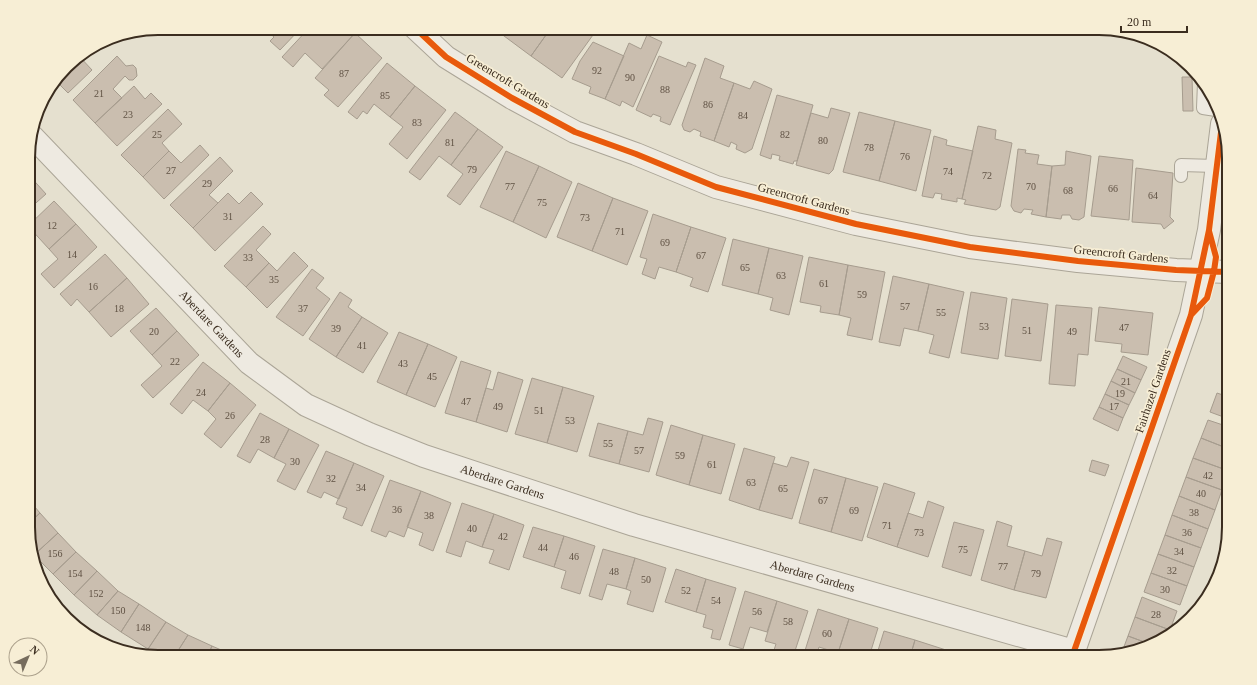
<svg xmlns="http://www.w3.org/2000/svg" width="1257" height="685" viewBox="0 0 1257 685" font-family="Georgia,serif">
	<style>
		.building { fill: #cabeaf; stroke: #a69c8e }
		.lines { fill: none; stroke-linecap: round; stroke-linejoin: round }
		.lane-casing { stroke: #aba597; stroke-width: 14 }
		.street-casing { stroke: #aba597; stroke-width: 24 }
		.lane { stroke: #eeeae1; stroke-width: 12 }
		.street { stroke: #eeeae1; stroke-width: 22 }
		.cycleway-casing { stroke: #f7eed5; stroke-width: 8 }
		.cycleway { stroke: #e8590c; stroke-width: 6 }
		.labels { text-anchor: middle; stroke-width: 3.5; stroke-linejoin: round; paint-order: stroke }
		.number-label { font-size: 10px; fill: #5f5143 }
		.street-label { font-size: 12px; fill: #3b2d1f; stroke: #f7eed5 }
		.rim { fill: none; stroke: #3b2d1f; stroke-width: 2 }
	</style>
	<rect width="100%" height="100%" fill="#e5e0cf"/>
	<!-- building -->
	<path class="building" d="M264,28H301L280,50L270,41L274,37Z
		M309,28H350L355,33L322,69L305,53L293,67L282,57Z
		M504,28H551L531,56L500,33Z
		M551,28H598L562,78L531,56Z
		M1050,28H1072L1071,34L1050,30Z
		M355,33L382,58L338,107L324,95L329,90L315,78Z
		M647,35L662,42L633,107L622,101L620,106L605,99L629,43L641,49Z
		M593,42L624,56L605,99L589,93L591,87L572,79L580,61Z
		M79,56L92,70L68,93L56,81L72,60Z
		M117,56L126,66L133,65L136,68L137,76L133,80H129L125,76L113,89L122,98L95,123L73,100Z
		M659,56L686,67L688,62L696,65L670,125L660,121L661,117L653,114L651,117L636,110Z
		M705,58L724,66L720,78L734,83L714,141L700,136L701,132L694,129L690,132L684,130L682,125Z
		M387,63L415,86L390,117L374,104L367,114L363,111L357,119L348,112Z
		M1182,77H1192L1193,111H1183Z
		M754,81L772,89L752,149L745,153L736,149L737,145L731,142L729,147L714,141L734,83L750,89Z
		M134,86L145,99L151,93L162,104L117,146L95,123Z
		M415,86L446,110L407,159L389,144L403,127L390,117Z
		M777,95L813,105L797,161H794L793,164L779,160L780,156L772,154L771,159L760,155Z
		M831,108L850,113L833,170L829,174L796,165L811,113L828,118Z
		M168,109L182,124L162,143L169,151L143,177L121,155Z
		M455,112L478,129L451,165L439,156L420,180L409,172Z
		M859,112L895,121L879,181L843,172Z
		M895,121L931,130L916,191L879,181Z
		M978,126L996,130L995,139L1012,143L1000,207L996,210L964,204L966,200L962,199Z
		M478,129L503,147L460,205L447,196L463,174L451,165Z
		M934,136L947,140L946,145L973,151L962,199L957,198V202L941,199L942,194L935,193L933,198L922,196Z
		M200,145L209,155L164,199L143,177L169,151L181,163Z
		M1018,149L1026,150L1025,153L1039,155L1037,164L1052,166L1046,217L1031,214L1033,210L1024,209L1021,213L1014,211L1011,206Z
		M506,151L539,166L513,222L480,207Z
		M1066,151L1091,156L1084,217L1079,220L1072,219L1070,215H1062L1061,219L1046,217L1052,166L1065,165Z
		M1099,156L1133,160L1129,220L1091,216Z
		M220,157L233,171L209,195L218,203L193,228L170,205Z
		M539,166L572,182L546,238L513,222Z
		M1136,168L1173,173L1170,217L1174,221L1164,229L1161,224L1132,222Z
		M28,174L46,194L28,210Z
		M578,183L613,198L592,251L557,237Z
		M251,192L263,204L215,251L193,228L228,193L239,204Z
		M613,198L648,211L627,265L592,251Z
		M54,201L76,224L49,249L28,226Z
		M653,214L691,227L676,272L659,267L655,279L642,274L647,259L640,257Z
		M76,224L97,247L54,288L41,274L58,259L49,249Z
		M263,226L271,234L256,250L269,263L246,287L224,266Z
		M691,227L726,238L708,292L690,286L693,278L676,272Z
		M733,239L769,248L758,294L722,285Z
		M769,248L803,256L789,315L770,310L773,298L758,294Z
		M294,252L308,266L267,308L246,287L269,263L277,271Z
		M105,254L127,278L89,312L77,299L71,306L60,294Z
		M809,257L848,265L839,315L820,312L821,306L800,302Z
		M848,265L885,272L872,340L847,335L851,318L839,315Z
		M312,269L324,278L316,288L330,299L303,336L276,317Z
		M893,276L929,284L918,331L904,328L900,346L879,342Z
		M127,278L149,304L111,337L89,312Z
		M929,284L964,292L949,358L929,353L934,335L918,331Z
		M340,292L352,300L348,307L362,317L336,357L309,339Z
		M971,292L1007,298L998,359L961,353Z
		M1012,299L1048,304L1041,361L1005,356Z
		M1056,305L1092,308L1088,355L1078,354L1075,386L1049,384Z
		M1099,307L1153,313L1148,355L1121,352L1122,344L1095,341Z
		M156,308L177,331L152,355L130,331Z
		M362,317L388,333L363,373L336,357Z
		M177,331L199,355L153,398L141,385L162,366L152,355Z
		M399,332L428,344L406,395L377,382Z
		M428,344L457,357L435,407L406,395Z
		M1123,356L1147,367L1141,380L1117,369Z
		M461,361L491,371L476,422L445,413Z
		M203,362L230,383L208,411L193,400L182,414L170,404Z
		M1117,369L1141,380L1135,393L1111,381Z
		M498,372L523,380L507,432L476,422L486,388L493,390Z
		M532,378L563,387L547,443L515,434Z
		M1111,381L1135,393L1129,405L1105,394Z
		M230,383L256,405L221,448L204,434L216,419L208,411Z
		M563,387L594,396L577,452L547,443Z
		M1217,393L1229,397V419L1210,412Z
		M1105,394L1129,405L1123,418L1099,407Z
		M1099,407L1123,418L1118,431L1093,419Z
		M260,413L289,429L274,458L258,449L250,463L237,456Z
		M648,418L663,422L649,472L619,464L628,431L643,435Z
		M1208,420L1229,427V449L1201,438Z
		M598,423L628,431L619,464L589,456Z
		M671,425L703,435L689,485L656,475Z
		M289,429L319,445L295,490L277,481L286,464L274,458Z
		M703,435L735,444L721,494L689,485Z
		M1201,438L1229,449V471L1193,458Z
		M744,448L775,457L759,510L729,500Z
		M326,451L354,463L339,499L324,492L321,498L307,492Z
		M791,457L809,462L792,519L759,510L773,463L787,467Z
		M1193,458L1229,471L1222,490L1186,477Z
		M1092,460L1109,465L1105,476L1089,471Z
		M354,463L384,476L362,526L343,518L347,508L336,504Z
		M814,469L846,478L831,532L799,523Z
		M1186,477L1222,490L1215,510L1179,496Z
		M846,478L878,487L862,541L831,532Z
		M390,480L421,491L404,537L389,531L386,537L371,531Z
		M884,483L915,493L897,547L867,537Z
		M421,491L451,503L433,551L419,545L423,533L407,527Z
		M1179,496L1215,510L1208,529L1172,515Z
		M29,500L40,513L29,523Z
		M928,501L944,507L928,557L897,547L908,513L923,518Z
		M462,503L494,514L482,547L466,541L461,557L446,552Z
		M40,513L58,533L34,555L29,544V523Z
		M494,514L524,525L509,570L489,563L494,550L482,547Z
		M1172,515L1208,529L1201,548L1165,535Z
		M997,521L1012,526L1007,546L1025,551L1014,590L981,580Z
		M954,522L984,530L971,576L942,567Z
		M533,527L564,536L554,567L523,557Z
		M58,533L76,552L53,574L34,555Z
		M1165,535L1201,548L1194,567L1158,554Z
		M564,536L595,546L580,594L561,588L566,571L554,567Z
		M1047,538L1062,542L1046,598L1014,590L1025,551L1042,556Z
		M603,549L635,558L626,589L607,584L602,600L589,596Z
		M76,552L97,571L74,595L53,574Z
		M1158,554L1194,567L1187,586L1151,573Z
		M635,558L666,568L653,612L627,604L631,591L626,589Z
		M676,569L706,579L696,612L665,602Z
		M97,571L118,591L97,615L74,595Z
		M1151,573L1187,586L1180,605L1144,592Z
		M706,579L736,588L720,640L711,638L713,630L703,627L706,615L696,612Z
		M118,591L139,604L121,632L97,615Z
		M745,591L777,601L767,632L750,627L743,649L729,645Z
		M1142,597L1177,611L1170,630L1135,617Z
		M777,601L808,611L793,657H784L773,653L776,644L765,641Z
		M139,604L166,622L148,649L121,632Z
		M818,609L849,619L838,653L819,647L816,657H803Z
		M1135,617L1170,630L1168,636L1147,643L1128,636Z
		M849,619L878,628L869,657H847V656L838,653Z
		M166,622L188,635L174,657H162L148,649Z
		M884,631L915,640L910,657H876Z
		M188,635L212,646L207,657H174Z
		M1128,636L1147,643L1122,652Z
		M915,640L946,650L944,657H910Z
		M212,646L235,656V657H207Z
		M955,650L976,657H953Z"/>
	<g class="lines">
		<!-- lane casing -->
		<g class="lane-casing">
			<path id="lane" d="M1204,83L1203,108L1216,110
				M1181,176V165L1216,166"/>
		</g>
		<!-- street casing -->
		<g class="street-casing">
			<g id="street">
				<path d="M415,28L446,57L512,98L575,132L636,154L716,187L856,224L970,247L1078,261L1176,270L1228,272"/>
				<path id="s1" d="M32,136L249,363L306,405L369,434L424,456L634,525L1074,651"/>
				<path d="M1072,657L1191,315L1209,230L1222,124"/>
			</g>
		</g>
		<!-- lane -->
		<use href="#lane" class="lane"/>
		<!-- street -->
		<use href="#street" class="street"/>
		<!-- cycleway casing -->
		<g class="cycleway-casing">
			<path id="cycleway" d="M415,28L446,57L512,98L575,132L636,154L716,187L856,224L970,247L1078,261L1176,270L1228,272
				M1191,315L1207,298L1214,271L1216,257L1209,231
				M1072,657L1191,315L1209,230L1222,124"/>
		</g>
		<!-- cycleway -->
		<use href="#cycleway" class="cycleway"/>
	</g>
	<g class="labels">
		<!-- number labels -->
		<g class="number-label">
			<text x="597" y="74">92</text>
			<text x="344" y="77">87</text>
			<text x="630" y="81">90</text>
			<text x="665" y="93">88</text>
			<text x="99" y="97">21</text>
			<text x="385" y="99">85</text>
			<text x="708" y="108">86</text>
			<text x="128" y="118">23</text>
			<text x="743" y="119">84</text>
			<text x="417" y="126">83</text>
			<text x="157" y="138">25</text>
			<text x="785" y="138">82</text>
			<text x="823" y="144">80</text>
			<text x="450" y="146">81</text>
			<text x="869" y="151">78</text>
			<text x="905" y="160">76</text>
			<text x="472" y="173">79</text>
			<text x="171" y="174">27</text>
			<text x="948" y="175">74</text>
			<text x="987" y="179">72</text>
			<text x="207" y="187">29</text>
			<text x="510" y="190">77</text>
			<text x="1031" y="190">70</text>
			<text x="1113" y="192">66</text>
			<text x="1068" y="194">68</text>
			<text x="1153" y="199">64</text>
			<text x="542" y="206">75</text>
			<text x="228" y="220">31</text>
			<text x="585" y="221">73</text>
			<text x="52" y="229">12</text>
			<text x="620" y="235">71</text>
			<text x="665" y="246">69</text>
			<text x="72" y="258">14</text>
			<text x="701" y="259">67</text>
			<text x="248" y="261">33</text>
			<text x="745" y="271">65</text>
			<text x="781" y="279">63</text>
			<text x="274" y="283">35</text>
			<text x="824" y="287">61</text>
			<text x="93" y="290">16</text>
			<text x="862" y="298">59</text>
			<text x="905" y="310">57</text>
			<text x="119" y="312">18</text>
			<text x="303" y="312">37</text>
			<text x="941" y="316">55</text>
			<text x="984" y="330">53</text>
			<text x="1124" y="331">47</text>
			<text x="336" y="332">39</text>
			<text x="1027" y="334">51</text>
			<text x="154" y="335">20</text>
			<text x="1072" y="335">49</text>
			<text x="362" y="349">41</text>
			<text x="175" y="365">22</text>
			<text x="403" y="367">43</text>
			<text x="432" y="380">45</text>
			<text x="1126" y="385">21</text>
			<text x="201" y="396">24</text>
			<text x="1120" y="397">19</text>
			<text x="466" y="405">47</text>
			<text x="498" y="410">49</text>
			<text x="1114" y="410">17</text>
			<text x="539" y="414">51</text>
			<text x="230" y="419">26</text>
			<text x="570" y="424">53</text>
			<text x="265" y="443">28</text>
			<text x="608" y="447">55</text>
			<text x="639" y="454">57</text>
			<text x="680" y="459">59</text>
			<text x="295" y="465">30</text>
			<text x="712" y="468">61</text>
			<text x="1208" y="479">42</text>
			<text x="331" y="482">32</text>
			<text x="751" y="486">63</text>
			<text x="361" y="491">34</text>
			<text x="783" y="492">65</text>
			<text x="1201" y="497">40</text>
			<text x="823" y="504">67</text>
			<text x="397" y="513">36</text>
			<text x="854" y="514">69</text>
			<text x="1194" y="516">38</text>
			<text x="429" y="519">38</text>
			<text x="887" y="529">71</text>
			<text x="472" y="532">40</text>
			<text x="919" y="536">73</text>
			<text x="1187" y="536">36</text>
			<text x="503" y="540">42</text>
			<text x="543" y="551">44</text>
			<text x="963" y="553">75</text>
			<text x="1179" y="555">34</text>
			<text x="55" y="557">156</text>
			<text x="574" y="560">46</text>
			<text x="1003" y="570">77</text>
			<text x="1172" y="574">32</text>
			<text x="614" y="575">48</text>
			<text x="75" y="577">154</text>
			<text x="1036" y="577">79</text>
			<text x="646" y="583">50</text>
			<text x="1165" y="593">30</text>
			<text x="686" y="594">52</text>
			<text x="96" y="597">152</text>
			<text x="716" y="604">54</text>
			<text x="118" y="614">150</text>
			<text x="757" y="615">56</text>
			<text x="1156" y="618">28</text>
			<text x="788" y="625">58</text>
			<text x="143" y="631">148</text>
			<text x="827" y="637">60</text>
		</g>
		<!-- street labels -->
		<g class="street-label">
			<text transform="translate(508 81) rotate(31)" y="4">Greencroft Gardens</text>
			<text transform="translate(804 199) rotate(15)" y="4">Greencroft Gardens</text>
			<text transform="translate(1121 254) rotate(6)" y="4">Greencroft Gardens</text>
			<text dy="4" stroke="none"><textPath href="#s1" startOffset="260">Aberdare Gardens</textPath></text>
			<text transform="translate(1153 391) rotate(-71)" y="4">Fairhazel Gardens</text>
			<text dy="4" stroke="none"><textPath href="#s1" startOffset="596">Aberdare Gardens</textPath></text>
			<text dy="4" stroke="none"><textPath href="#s1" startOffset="920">Aberdare Gardens</textPath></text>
		</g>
	</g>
	<!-- crop -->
	<path d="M0 0H1257V685H0ZM158 35H1099A123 123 0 0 1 1222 158V527A123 123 0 0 1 1099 650H158A123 123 0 0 1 35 527V158A123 123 0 0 1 158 35Z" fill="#f7eed5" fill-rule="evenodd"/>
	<path class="rim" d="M158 35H1099A123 123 0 0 1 1222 158V527A123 123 0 0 1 1099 650H158A123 123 0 0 1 35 527V158A123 123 0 0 1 158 35Z"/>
	<!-- north arrow -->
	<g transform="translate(28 657) rotate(44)"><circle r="19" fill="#f7eed5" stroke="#aca18c"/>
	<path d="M0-3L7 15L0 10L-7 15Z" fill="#766c5d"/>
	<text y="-6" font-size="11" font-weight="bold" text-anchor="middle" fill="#3b2d1f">N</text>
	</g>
	<!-- scale -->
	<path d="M1121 26v6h66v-6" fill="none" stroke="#3b2d1f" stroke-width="2"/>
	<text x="1127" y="26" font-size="12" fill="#3b2d1f" stroke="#f7eed5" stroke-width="3" paint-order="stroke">20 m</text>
</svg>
